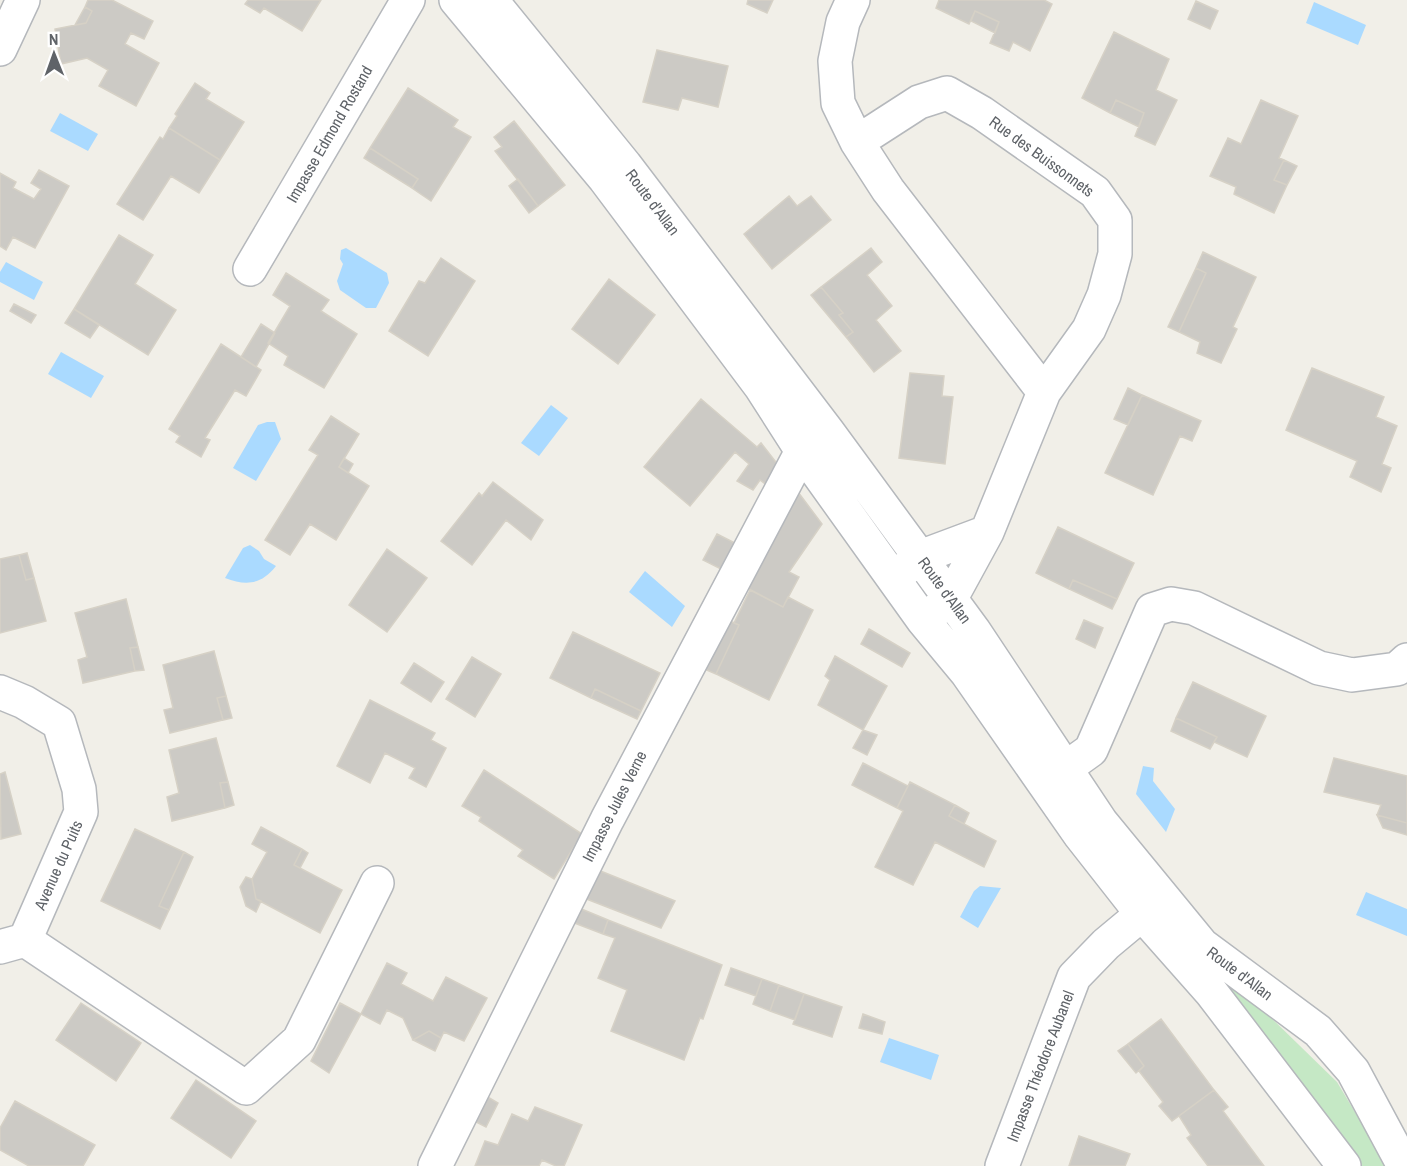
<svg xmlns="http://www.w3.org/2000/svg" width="1407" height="1166" viewBox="0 0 1407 1166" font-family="'Archivo Narrow',sans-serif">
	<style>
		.green { fill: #c5e8c5 }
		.water { fill: #aadaff }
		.building { fill: #cccac5; stroke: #d6d1c6; stroke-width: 1.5 }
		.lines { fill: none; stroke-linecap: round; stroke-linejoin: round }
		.minor-casing { stroke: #b5b8bc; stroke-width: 36 }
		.minor { stroke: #fff; stroke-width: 33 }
		.labels { text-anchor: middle; stroke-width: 4.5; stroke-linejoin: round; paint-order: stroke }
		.street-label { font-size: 16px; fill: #5f6368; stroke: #fff }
	</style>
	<rect width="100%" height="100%" fill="#f1efe8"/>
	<!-- green -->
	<path class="green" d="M1200,962L1263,1010L1337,1082L1371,1139L1385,1166H1353Z"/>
	<!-- water -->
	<path class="water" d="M1314,2L1366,25L1358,45L1306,23Z
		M60,113L98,134L88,151L50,131Z
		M346,248L387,273L389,283L376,308H366L340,290L337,281L343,264L340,259L341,250Z
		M6,262L43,282L34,300L0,282V272Z
		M61,352L104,376L91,398L48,374Z
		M551,405L568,418L539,456L521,443Z
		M267,422H275L281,439L256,481L233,468L258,425Z
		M250,545L259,551L264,559L276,566C261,585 246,586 225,578L243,548Z
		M645,571L685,606L672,627L629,592Z
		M1143,766L1154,768L1153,781L1175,809L1166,832L1136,794Z
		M980,886L1001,888L978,928L960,917L974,891Z
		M1366,892L1407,909V936L1356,915Z
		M889,1038L939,1055L931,1080L880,1062Z"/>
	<!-- building -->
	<path class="building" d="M88,0H112L153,21L144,39L131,33L125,44L159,63L136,106L99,86L108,70L87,58L61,64L55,29L86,23L92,11L85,7Z
		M248,0H321L302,31L264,8L260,13L245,4Z
		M748,0H773L767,13L747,4Z
		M939,0H1044L1052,4L1030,51L1013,42L1009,51L990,43L999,22L975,11L969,24L936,8Z
		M1196,1L1218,11L1210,29L1188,19Z
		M85,7L92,11L86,23L75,25Z
		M975,11L999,22L995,33L971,21Z
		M1114,32L1169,59L1156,90L1177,100L1155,145L1135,136L1144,113L1116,100L1110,113L1082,98Z
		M657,50L728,66L718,107L682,98L678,110L643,102Z
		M195,83L210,93L206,99L244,122L220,160L169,128L177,116L175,114Z
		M408,88L458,120L453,127L471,137L431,201L412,188L418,179L370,148Z
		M1116,100L1144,113L1139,127L1110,113Z
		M1261,100L1298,116L1279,158L1284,160L1274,180L1287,185L1274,213L1234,194L1236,187L1210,176L1228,138L1241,144Z
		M514,121L565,185L538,206L495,151L502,147L494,137Z
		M169,128L220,160L199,193L171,176L143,220L117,204L160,137L163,139Z
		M370,148L418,179L412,188L364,158Z
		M1284,160L1297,166L1287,185L1274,180Z
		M39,170L69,186L35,248L13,237L6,250L0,246V173L16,182L13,188L34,199L41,189L31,183Z
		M518,179L538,206L529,213L509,186Z
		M789,196L797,206L811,196L831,220L772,269L744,234Z
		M119,235L153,255L135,284L176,310L148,355L74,309Z
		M871,248L882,262L867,275L892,306L876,320L901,351L874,372L846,337L853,332L839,315L843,313L821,287Z
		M1203,252L1256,277L1233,327L1237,329L1221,363L1197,353L1200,342L1179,332L1206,273L1196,268Z
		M441,258L475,281L428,356L389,331L419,281L425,283Z
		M1196,268L1206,273L1179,332L1168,327Z
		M286,273L329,300L321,311L357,334L324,388L284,365L288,356L268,343L290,306L273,295Z
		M609,279L655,315L618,364L572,329Z
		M821,287L843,313L839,315L853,332L846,337L811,295Z
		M14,304L36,315L31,323L10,311Z
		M74,309L99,325L90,338L65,323Z
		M261,324L275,333L256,367L241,357Z
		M221,344L261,370L246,396L235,390L205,438L210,440L201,457L176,442L180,436L169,429Z
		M1312,368L1384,397L1376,417L1397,426L1382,464L1391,468L1381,492L1350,477L1357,461L1286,430Z
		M910,373L944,376L942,396L953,397L945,464L899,458Z
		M1128,388L1142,395L1128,425L1114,419Z
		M1142,395L1201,421L1192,441L1180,436L1153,495L1105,473Z
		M701,399L757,447L761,443L779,466L768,486L760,480L753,490L737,481L749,464L735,452L690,506L644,467Z
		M331,416L359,434L339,467L369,486L336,540L310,524L290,555L265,540L318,455L309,450Z
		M344,458L353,464L348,473L339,467Z
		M493,482L543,520L531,540L506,520L472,565L441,541L479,493L482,496Z
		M798,492L822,524L789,572L799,577L783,607L747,588Z
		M1058,527L1134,563L1117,599L1073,580L1069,589L1036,573Z
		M717,534L737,544L723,570L703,560Z
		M387,549L427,578L387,632L349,605Z
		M27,553L34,578L26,580L19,555Z
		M19,555L26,580L34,578L46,621L0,633V559Z
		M1073,580L1117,599L1112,609L1069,589Z
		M750,590L783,607L788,597L813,610L769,700L716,674L739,625L734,623Z
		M126,599L138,647L130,648L135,671L83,683L78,660L87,657L75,613Z
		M1084,620L1103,628L1095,648L1076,639Z
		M730,621L739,625L716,674L704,669Z
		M869,629L910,653L902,667L861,644Z
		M573,632L660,673L641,711L595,689L591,698L550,678Z
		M138,647L144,670L135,671L130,648Z
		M214,651L226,696L217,698L223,720L170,733L164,710L173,708L163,665Z
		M835,656L887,686L863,730L818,705L830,680L825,676Z
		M472,657L501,674L475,717L446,699Z
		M414,663L444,682L431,702L401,683Z
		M1193,682L1266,716L1247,757L1214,742L1217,737L1176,718Z
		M595,689L641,711L637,719L591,698Z
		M226,696L232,718L223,720L217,698Z
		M370,700L435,733L431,740L446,748L426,787L409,778L415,768L385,753L370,783L337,766Z
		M1176,718L1217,737L1210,749L1171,731Z
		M863,730L877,735L867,755L853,748Z
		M216,738L228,782L220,783L225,808L172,821L167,797L179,793L169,750Z
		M1334,758L1407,776V823L1377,815L1381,805L1324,792Z
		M863,763L908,786L897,808L852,785Z
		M484,770L582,834L554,879L518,856L523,850L479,821L481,817L462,806Z
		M5,772L21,834L1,839L0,774Z
		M228,782L234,805L225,808L220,783Z
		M910,782L955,805L949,816L996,841L984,867L935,842L913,885L875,867L903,811L897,808Z
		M955,805L969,813L964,824L949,816Z
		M1377,815L1407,823V835L1383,828Z
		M261,827L302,849L294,865L342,890L320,933L256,899L252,879L267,852L252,844Z
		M135,829L184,852L159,906L169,910L160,929L101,901Z
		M302,849L308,853L300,868L294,865Z
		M184,852L193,857L169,910L159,906Z
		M598,870L675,901L661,928L584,898Z
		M246,877L252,879L256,899L261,901L256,912L246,906L240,887Z
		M579,908L608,920L603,934L572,922Z
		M608,920L722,965L703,1019L700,1018L684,1060L611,1031L627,990L598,978L615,938L603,934Z
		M387,963L407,973L401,984L433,1001L446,977L487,998L464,1041L444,1032L441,1038L429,1031L413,1040L403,1018L387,1010L380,1024L361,1014Z
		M731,968L762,979L756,996L725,985Z
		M762,979L779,985L770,1011L753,1004Z
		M779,985L804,994L795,1020L770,1011Z
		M804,994L842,1007L832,1037L793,1024Z
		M81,1003L141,1043L116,1081L56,1040Z
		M340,1003L361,1014L329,1073L311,1061Z
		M863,1014L885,1022L882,1034L859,1028Z
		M1161,1019L1214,1090L1172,1121L1159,1106L1163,1102L1139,1071L1144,1066L1128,1044Z
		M429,1031L441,1038L435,1051L413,1040Z
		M1128,1044L1144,1066L1136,1073L1118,1051Z
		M196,1080L256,1121L231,1158L171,1118Z
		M1214,1090L1228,1107L1223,1111L1264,1166H1208L1187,1138L1191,1135L1179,1116Z
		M486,1096L498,1103L486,1127L474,1121Z
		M15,1101L95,1145L83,1166H29L0,1150V1128Z
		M535,1107L582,1125L564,1166H556L542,1160L539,1166H475L485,1141L498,1145L512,1114L528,1121Z
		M1079,1136L1130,1154L1125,1166H1069Z"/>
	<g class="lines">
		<!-- minor casing -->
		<g class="minor-casing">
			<path id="minor" d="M456,0L605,179L761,387L802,451L923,620L967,673L1080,835L1142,914L1211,992L1344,1166
				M491,0L625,165L828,432L974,631L1101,822L1202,945L1318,1031L1353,1071L1404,1166
				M853,0L843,22L835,61L838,103L857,142L888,190L1044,392L987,532L951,598L935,611
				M0,49L23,0
				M857,142L919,102L947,93L982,113L1095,192L1115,220V254L1104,295L1089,329L1044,392
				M250,269L408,0
				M905,569L920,557L987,532
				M0,692L24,702L59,723L79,789L81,812L25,940L0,947
				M1048,781L1091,750L1152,610L1171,604L1194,608L1319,668L1352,675L1397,669L1407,660
				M25,940L246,1088L299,1040L377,883
				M435,1166L607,820L802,451L818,440
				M1002,1166L1074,977L1106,944L1142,914L1160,902"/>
		</g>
		<!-- minor -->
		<use href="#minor" class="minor"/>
	</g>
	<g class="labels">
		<!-- street labels -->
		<g class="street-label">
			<text transform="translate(329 134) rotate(-60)" y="6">Impasse Edmond Rostand</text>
			<text transform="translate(1042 156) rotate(36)" y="6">Rue des Buissonnets</text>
			<text transform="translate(653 202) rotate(53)" y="6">Route d'Allan</text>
			<text transform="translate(945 590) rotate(54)" y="6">Route d'Allan</text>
			<text transform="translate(614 806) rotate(-63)" y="6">Impasse Jules Verne</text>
			<text transform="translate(58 865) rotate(-66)" y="6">Avenue du Puits</text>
			<text transform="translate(1240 973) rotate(37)" y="6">Route d'Allan</text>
			<text transform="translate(1040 1066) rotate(-69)" y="6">Impasse Théodore Aubanel</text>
		</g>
	</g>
	<!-- north arrow -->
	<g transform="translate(54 54) rotate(359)" stroke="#ffffff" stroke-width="4.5" paint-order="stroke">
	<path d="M0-4.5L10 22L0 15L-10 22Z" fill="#5f6368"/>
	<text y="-9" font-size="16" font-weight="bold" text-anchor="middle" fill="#5f6368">N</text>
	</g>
</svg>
